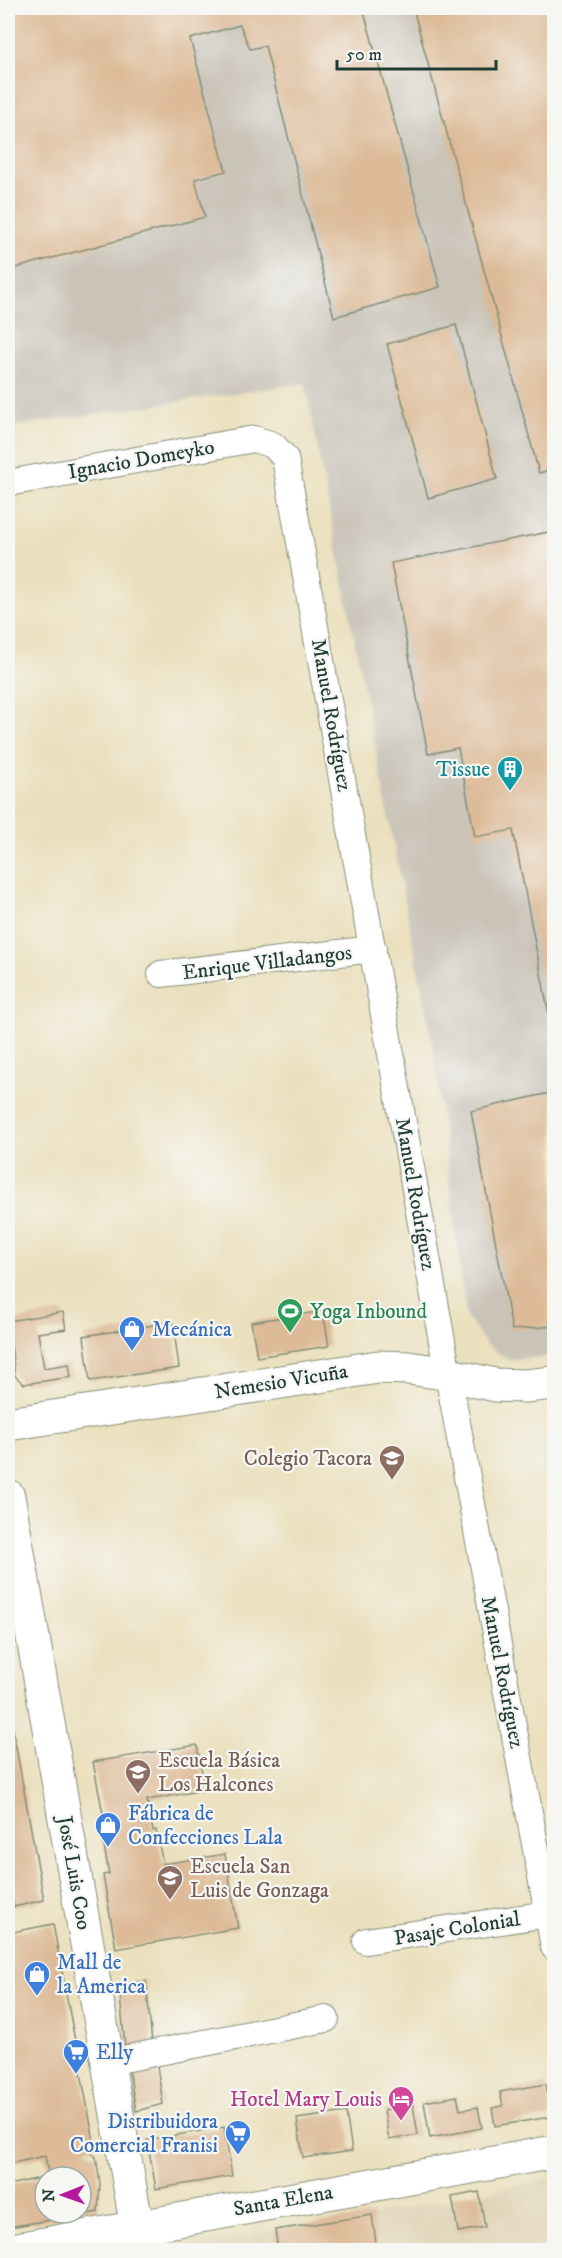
<svg xmlns="http://www.w3.org/2000/svg" width="562" height="2258" viewBox="0 0 562 2258" font-family="'IM FELL DW Pica',serif">
	<style>
		.built { fill: #e0d3b5 }
		.industrial { fill: #c9c3b8 }
		.building { fill: #ddbb98 }
		.lines { fill: none; stroke-linecap: round; stroke-linejoin: round }
		.street-casing { stroke: #858e78; stroke-width: 28 }
		.secondary-casing { stroke: #858e78; stroke-width: 35 }
		.street { stroke: #fff; stroke-width: 26 }
		.secondary { stroke: #fff; stroke-width: 33 }
		.labels { text-anchor: middle; stroke-width: 4.5; stroke-linejoin: round; paint-order: stroke }
		.street-label { font-size: 21px; fill: #1f3d34; stroke: #f6f6f2 }
		.culture-label { font-size: 21px; fill: #0d838f; stroke: #f6f6f2; text-anchor: end }
		.leisure-label { font-size: 21px; fill: #27864d; stroke: #f6f6f2; text-anchor: start }
		.shop-label { font-size: 21px; fill: #366cbe; stroke: #f6f6f2; text-anchor: start }
		.education-label { font-size: 21px; fill: #785e54; stroke: #f6f6f2; text-anchor: start }
		.hotel-label { font-size: 21px; fill: #b23c85; stroke: #f6f6f2; text-anchor: end }
	</style>
	<rect width="100%" height="100%" fill="#f6f6f2"/>
	<filter id="ink" filterUnits="userSpaceOnUse"><feTurbulence type="fractalNoise" baseFrequency=".0167" numOctaves="2"/><feDisplacementMap in="SourceGraphic" scale="12" xChannelSelector="R" yChannelSelector="G"/><feConvolveMatrix kernelMatrix="1 2 1 2 8 2 1 2 1" color-interpolation-filters="sRGB"/></filter>
	<filter id="wash" filterUnits="userSpaceOnUse"><feTurbulence type="fractalNoise" baseFrequency=".008" numOctaves="4" result="noise"/><feDisplacementMap in="SourceGraphic" scale="24" xChannelSelector="R" yChannelSelector="G"/><feGaussianBlur stdDeviation="1.35" result="paint"/><feColorMatrix in="noise" values="0 0 0 0 0 0 0 0 0 0 0 0 0 0 0 0 0 1.4 0 .05"/><feComposite in="paint" operator="in"/></filter>
	<g filter="url(#wash)">
		<rect width="100%" height="100%" fill="#ebe0bd"/>
		<!-- built -->
		<path class="built" d="M554,2177V2250H170L275,2230L372,2215Z"/>
		<!-- industrial -->
		<path class="industrial" d="M8,8H554V1356L508,1360L486,1344L466,1316L434,1053L305,383L8,427Z"/>
		<g id="blocks">
			<!-- building -->
			<path class="building" d="M8,8H363L440,287L334,317L265,46L250,49L240,25L190,39L226,171L195,179L205,217L8,270Z
				M413,8H554V469L539,473Z
				M456,325L497,479L428,498L387,344Z
				M554,531V1025H551L513,830L475,837L458,748L428,754L391,563Z
				M554,1092V1326L512,1330L471,1111Z
				M323,1311L329,1346L257,1357L251,1322Z
				M63,1312L66,1329L38,1333L44,1368L69,1364L71,1377L24,1384L15,1376L8,1321Z
				M173,1322L179,1368L90,1381L84,1336Z
				M8,1703L44,1900L14,1907L13,1902L8,1903Z
				M197,1745L205,1790L147,1800L153,1831L156,1830L163,1864L225,1854L238,1928L116,1949L103,1875L109,1874L103,1840L108,1839L93,1762Z
				M53,1924L95,2147L85,2149L96,2157L100,2184L98,2212L8,2227V2185L45,2177V2213H81V2177H49L45,2156L8,2164V1933Z
				M146,1981L153,2053L126,2057L119,1985Z
				M157,2066L163,2104L136,2111L129,2070Z
				M546,2084L551,2117L495,2126L492,2108L503,2106L500,2092Z
				M457,2096L460,2110L478,2107L482,2128L430,2138L424,2102Z
				M413,2105L418,2135L389,2140L384,2110Z
				M346,2112L352,2151L303,2158L297,2119Z
				M224,2127L232,2176L156,2189L147,2140Z
				M479,2192L485,2227L458,2232L452,2197Z
				M372,2215L377,2250H278L275,2230Z"/>
		</g>
	</g>
	<g filter="url(#ink)">
		<use href="#blocks" fill-opacity="0" stroke="#858e78" stroke-width="1.5"/>
		<g class="lines">
			<!-- street casing -->
			<g class="street-casing">
				<path id="street" d="M8,483L254,439L273,445L285,458L443,1347L554,1947
					M161,974L373,949
					M366,1941L548,1914
					M108,2062L326,2019"/>
			</g>
			<!-- secondary casing -->
			<g class="secondary-casing">
				<path id="secondary" d="M8,1424L378,1367L408,1368L437,1372L495,1385L525,1386L554,1383
					M8,1496L141,2250
					M12,2250L554,2152"/>
			</g>
			<!-- street -->
			<use href="#street" class="street"/>
			<!-- secondary -->
			<use href="#secondary" class="secondary"/>
		</g>
	</g>
	<!-- icons -->
	<defs>
		<g id="building-pin" transform="scale(1.35)"><path d="M0 17L-7.5 6A9.5 9.5 0 1 1 7.5 6Z" fill="#0f9aa8" stroke="#f6f6f2"/><path d="M-4-6H4V6H1V3H-1V6H-4ZM-2.5-4.3h1.7v1.8h-1.7ZM.8-4.3h1.7v1.8H.8ZM-2.5-1h1.7V.8h-1.7ZM.8-1h1.7V.8H.8Z" fill="#fff"/></g>
		<g id="stadium-pin" transform="scale(1.35)"><path d="M0 17L-7.5 6A9.5 9.5 0 1 1 7.5 6Z" fill="#2e9e5b" stroke="#f6f6f2"/><path d="M0-5a6.5 5 0 1 0 0 10a6.5 5 0 1 0 0-10ZM-3.5-1.8h7v3.6h-7Z" fill="#fff"/></g>
		<g id="shop-pin" transform="scale(1.35)"><path d="M0 17L-7.5 6A9.5 9.5 0 1 1 7.5 6Z" fill="#3f7fe0" stroke="#f6f6f2"/><path d="M-5-2.5h2.3a2.7 3.5 0 0 1 5.4 0H5L5.5 6h-11ZM-1.5-2.5h3a1.5 2.3 0 0 0-3 0Z" fill="#fff"/></g>
		<g id="school-pin" transform="scale(1.35)"><path d="M0 17L-7.5 6A9.5 9.5 0 1 1 7.5 6Z" fill="#8d6e63" stroke="#f6f6f2"/><path d="M0-5L7-2L0 1L-7-2ZM-4 1L0 2.5L4 1V4Q0 6-4 4Z" fill="#fff"/></g>
		<g id="supermarket-pin" transform="scale(1.35)"><path d="M0 17L-7.5 6A9.5 9.5 0 1 1 7.5 6Z" fill="#3f7fe0" stroke="#f6f6f2"/><path d="M-6-5.5h2.5l.6 2H6L4.5 2H-2.5L-4.4-4H-6ZM-1.5 3.2a1.3 1.3 0 1 0 .1 0ZM3 3.2a1.3 1.3 0 1 0 .1 0Z" fill="#fff"/></g>
		<g id="hotel-pin" transform="scale(1.35)"><path d="M0 17L-7.5 6A9.5 9.5 0 1 1 7.5 6Z" fill="#d1479c" stroke="#f6f6f2"/><path d="M-6-4.5h1.5V1H6V5H4.5V3h-9V5H-6ZM-4 0a1.8 1.8 0 1 1 3.6 0ZM.5 0V-2.5h3Q6-2.5 6 0Z" fill="#fff"/></g>
	</defs>
	<g fill-rule="evenodd">
		<use href="#building-pin" x="510" y="769"/>
		<use href="#stadium-pin" x="290" y="1311"/>
		<use href="#shop-pin" x="132" y="1329"/>
		<use href="#school-pin" x="392" y="1458"/>
		<use href="#school-pin" x="138" y="1772"/>
		<use href="#shop-pin" x="108" y="1825"/>
		<use href="#school-pin" x="170" y="1878"/>
		<use href="#shop-pin" x="37" y="1974"/>
		<use href="#supermarket-pin" x="76" y="2052"/>
		<use href="#hotel-pin" x="401" y="2099"/>
		<use href="#supermarket-pin" x="238" y="2133"/>
	</g>
	<g class="labels">
		<!-- street labels -->
		<g class="street-label">
			<text transform="translate(141 459) rotate(-10)" y="7">Ignacio Domeyko</text>
			<text transform="translate(332 715) rotate(80)" y="7">Manuel Rodríguez</text>
			<text transform="translate(267 962) rotate(-7)" y="7">Enrique Villadangos</text>
			<text transform="translate(416 1194) rotate(80)" y="7">Manuel Rodríguez</text>
			<text transform="translate(281 1381) rotate(-9)" y="7">Nemesio Vicuña</text>
			<text transform="translate(503 1672) rotate(79)" y="7">Manuel Rodríguez</text>
			<text transform="translate(75 1873) rotate(80)" y="7">José Luis Coo</text>
			<text transform="translate(457 1928) rotate(-9)" y="7">Pasaje Colonial</text>
			<text transform="translate(283 2200) rotate(-10)" y="7">Santa Elena</text>
		</g>
		<!-- culture labels -->
		<g class="culture-label">
			<text x="490" y="776">Tissue</text>
		</g>
		<!-- leisure labels -->
		<g class="leisure-label">
			<text x="310" y="1318">Yoga Inbound</text>
		</g>
		<!-- shop labels -->
		<g class="shop-label">
			<text x="152" y="1336">Mecánica</text>
			<text x="128" y="1820">Fábrica de<tspan x="128" dy="24">Confecciones Lala</tspan></text>
			<text x="57" y="1969">Mall de<tspan x="57" dy="24">la America</tspan></text>
			<text x="96" y="2059">Elly</text>
			<text x="218" y="2128" text-anchor="end">Distribuidora<tspan x="218" dy="24">Comercial Franisi</tspan></text>
		</g>
		<!-- education labels -->
		<g class="education-label">
			<text x="372" y="1465" text-anchor="end">Colegio Tacora</text>
			<text x="158" y="1767">Escuela Básica<tspan x="158" dy="24">Los Halcones</tspan></text>
			<text x="190" y="1873">Escuela San<tspan x="190" dy="24">Luis de Gonzaga</tspan></text>
		</g>
		<!-- hotel labels -->
		<g class="hotel-label">
			<text x="382" y="2106">Hotel Mary Louis</text>
		</g>
	</g>
	<!-- margin -->
	<rect width="562" height="2258" fill="none" stroke="#f6f6f2" stroke-width="30"/>
	<!-- north arrow -->
	<g transform="translate(63 2195) rotate(269)"><circle r="28" fill="#f6f6f2" stroke="#a0aca6" stroke-width="1.5"/>
	<path d="M0-4.5L10 22L0 15L-10 22Z" fill="#b5179e"/>
	<text y="-9" font-size="16" font-weight="bold" text-anchor="middle" fill="#1f3d34">N</text>
	</g>
	<!-- scale -->
	<path d="M337 60v9h159v-9" fill="none" stroke="#1f3d34" stroke-width="3"/>
	<text x="346" y="60" font-size="18" fill="#1f3d34" stroke="#f6f6f2" stroke-width="4.5" paint-order="stroke">50 m</text>
</svg>
